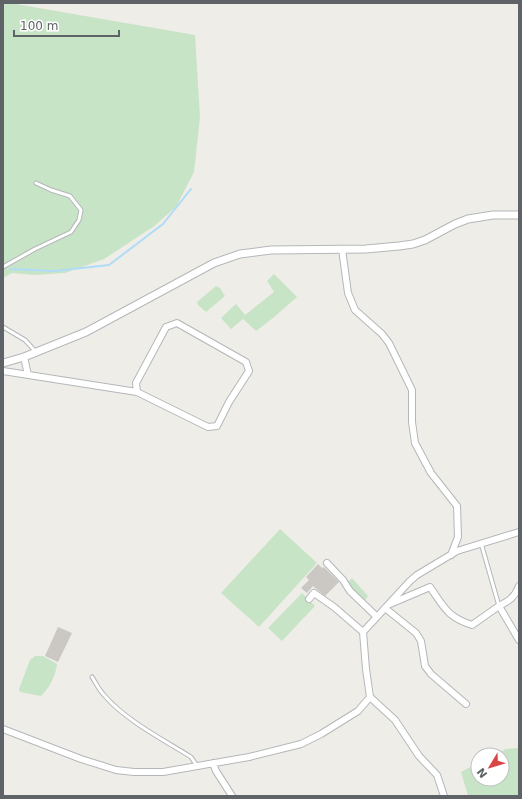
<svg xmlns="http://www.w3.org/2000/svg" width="522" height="799" viewBox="0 0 522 799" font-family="'DejaVu Sans',sans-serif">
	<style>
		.green { fill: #c8e4c6 }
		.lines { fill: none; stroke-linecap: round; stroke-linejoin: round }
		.stream { stroke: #afdcf7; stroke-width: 2 }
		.building { fill: #cbc8c4 }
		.service-casing { stroke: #b4b7ba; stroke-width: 5 }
		.minor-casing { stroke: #b4b7ba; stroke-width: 8 }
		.tertiary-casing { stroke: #b4b7ba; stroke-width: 9 }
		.service { stroke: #fff; stroke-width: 3 }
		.minor { stroke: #fff; stroke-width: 6 }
		.tertiary { stroke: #fff; stroke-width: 7 }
	</style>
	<rect width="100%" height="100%" fill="#efede7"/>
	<!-- green -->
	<path class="green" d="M3,3H10L195,35L200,117L194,172L176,207L153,227L104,259L65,273L34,275L12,273L3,278Z
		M274,274L297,297L273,318L256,331L243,319L231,329L221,318L236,304L245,315L274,292L267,281Z
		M216,286L220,288L225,296L206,312L198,305L197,302Z
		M280,529L317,563L259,627L221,593Z
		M352,578L368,596L363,603L346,584Z
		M302,593L315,606L282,641L268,628Z
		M35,656H43L57,664C56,675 49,689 41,696L20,692L19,689L30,660Z
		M519,748V796H468L461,772L478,763V779H502V755H494L506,749Z"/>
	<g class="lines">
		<!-- stream -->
		<path class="stream" d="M10,269L55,271L109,265L163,224L191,189"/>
	</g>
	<!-- building -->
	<path class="building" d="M318,564L322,568L324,567L339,582L325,596L313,586L307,593L301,588L309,580L306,577Z
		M58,627L72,633L58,662L45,656Z"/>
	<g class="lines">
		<!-- service casing -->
		<g class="service-casing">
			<path id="service" d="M3,267L35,249L71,232L79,220L81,210L70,196L51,190L36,183
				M3,327L25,340L36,352
				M481,543L499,606
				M92,677C96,683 99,690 104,695C125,720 164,740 191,757L197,766"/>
		</g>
		<!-- minor casing -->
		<g class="minor-casing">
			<path id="minor" d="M342,249L348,293L355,310L382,334L389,343L412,390V422L415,443L431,473L457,506L458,537L451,555
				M24,357L28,375
				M3,371L137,392L208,427L217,426L229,402L249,371L246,362L177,323L166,327L136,383L137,392
				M327,563L343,580L350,591L376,616
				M519,586C515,597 509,601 499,606L519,640
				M309,599L314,593L334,607L363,632
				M390,604L430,587C444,607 447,617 472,625L499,606
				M385,608L416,633L421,641L425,666L431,674L466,704
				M370,697L395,720L419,756L437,775L444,796
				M3,729L81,759L116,770L134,772H163L249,757L301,744L321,734L358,711L370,697L366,669L363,632L410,581L417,575L457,551L519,532
				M213,763L216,771L232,796"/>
		</g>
		<!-- tertiary casing -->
		<g class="tertiary-casing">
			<path id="tertiary" d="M3,363L24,357L86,332L214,263L240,254L271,250L366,249L399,246L413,244L425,240L455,224L468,219L493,215H519"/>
		</g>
		<!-- service -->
		<use href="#service" class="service"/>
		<!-- minor -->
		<use href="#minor" class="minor"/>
		<!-- tertiary -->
		<use href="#tertiary" class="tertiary"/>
	</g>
	<!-- border -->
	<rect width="522" height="799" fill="none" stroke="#5f6266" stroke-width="8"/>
	<!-- north arrow -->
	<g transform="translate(490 767) rotate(232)"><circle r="19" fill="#ffffff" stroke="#bfc0c2"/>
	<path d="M0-3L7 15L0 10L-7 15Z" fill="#da4643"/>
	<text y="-6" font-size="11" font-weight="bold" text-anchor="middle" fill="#5f6266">N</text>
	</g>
	<!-- scale -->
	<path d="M14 30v6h105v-6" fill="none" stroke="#5f6266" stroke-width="2"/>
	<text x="20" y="30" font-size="12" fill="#5f6266" stroke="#ffffff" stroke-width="3" paint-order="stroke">100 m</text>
</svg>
